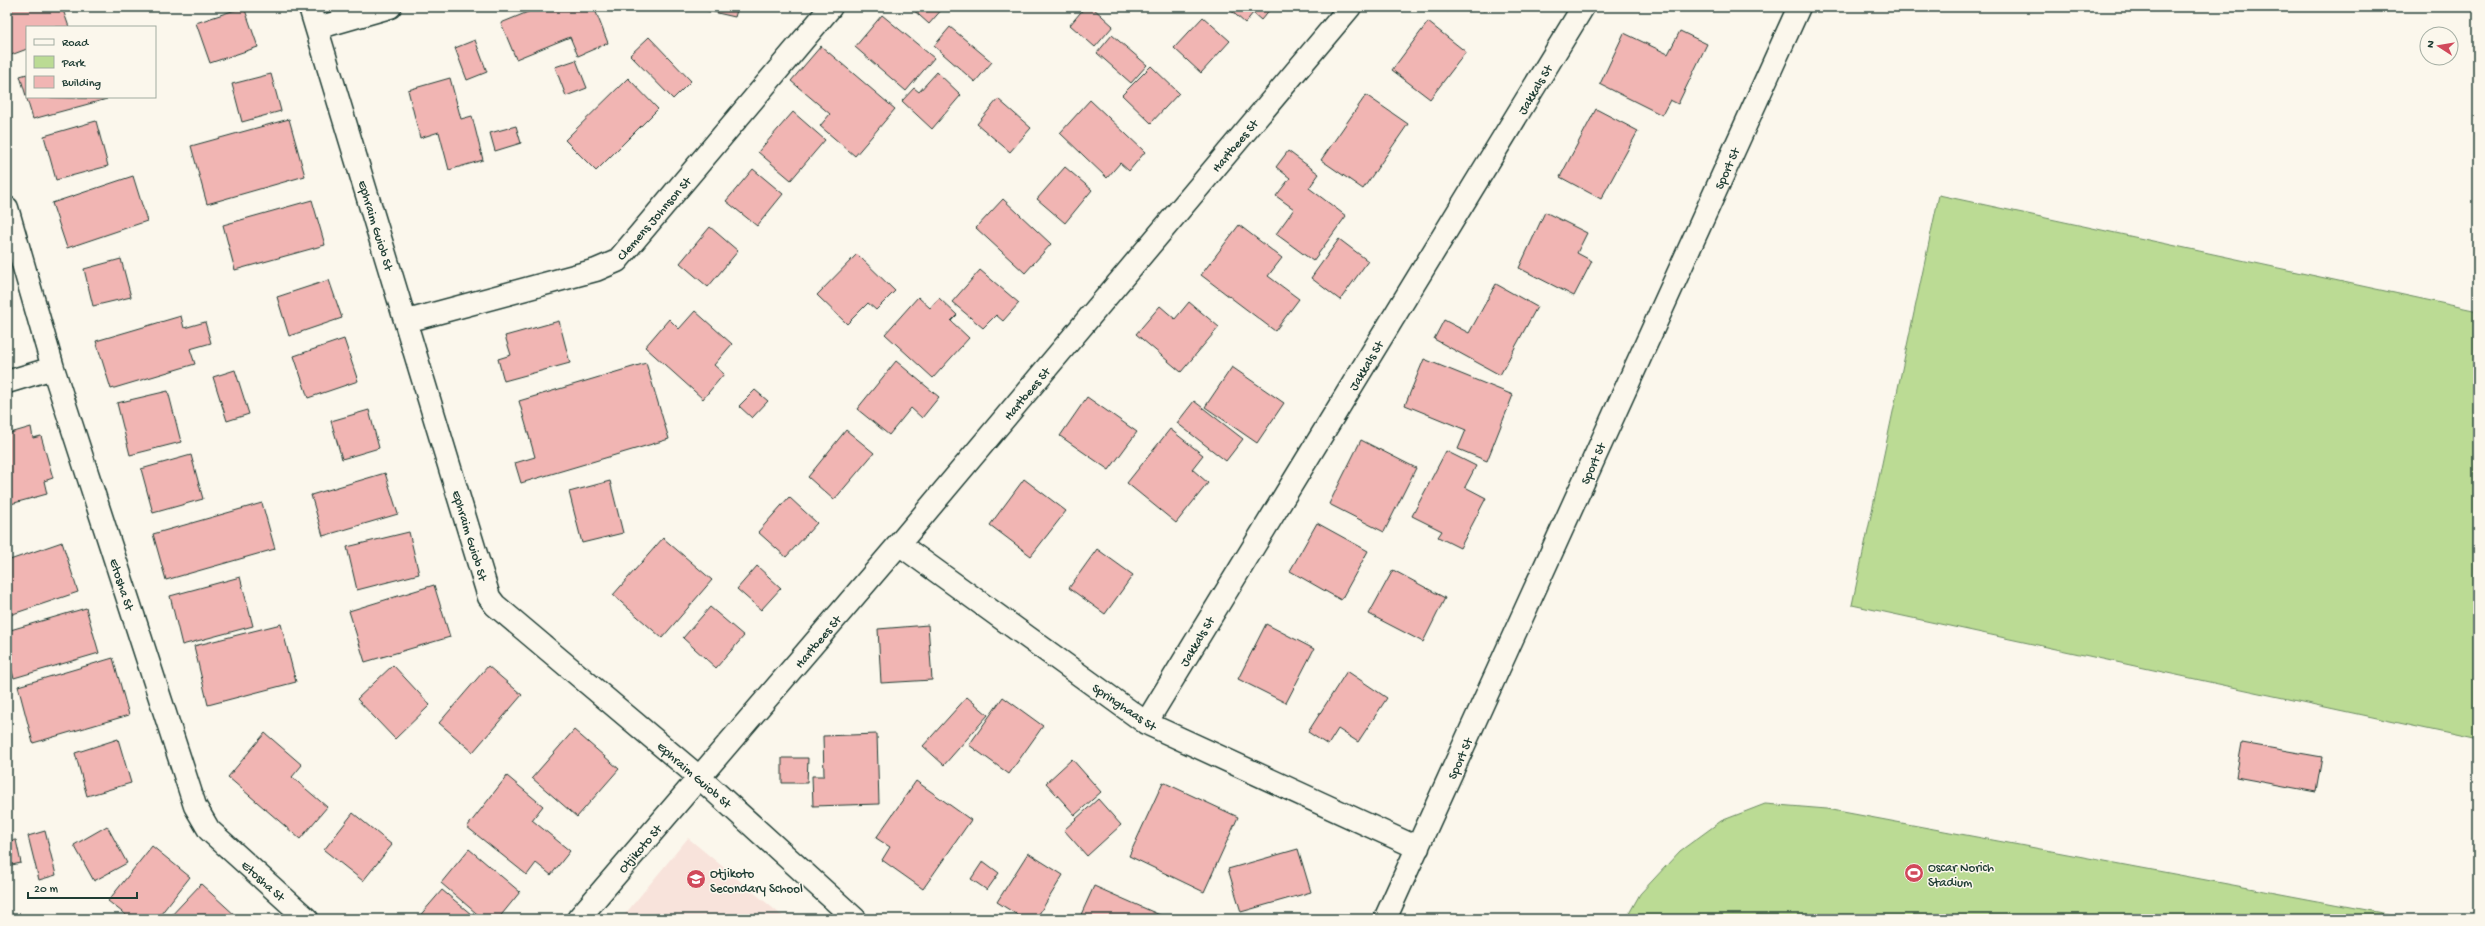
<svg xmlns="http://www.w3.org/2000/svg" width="2485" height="926" viewBox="0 0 2485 926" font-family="'Gochi Hand',sans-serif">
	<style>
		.built { fill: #f8e3db }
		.green { fill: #bbdb94; stroke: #6d8c64 }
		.building { fill: #f1b5b3; stroke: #1f3d34 }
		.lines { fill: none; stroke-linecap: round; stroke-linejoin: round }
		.street-casing { stroke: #1f3d34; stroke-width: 25 }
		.street { stroke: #fbf7ec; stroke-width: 22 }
		.labels { text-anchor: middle; stroke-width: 3; stroke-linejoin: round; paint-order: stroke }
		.street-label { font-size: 13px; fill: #1f3d34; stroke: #fbf7ec }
		.poi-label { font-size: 13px; fill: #1f3d34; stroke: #fbf7ec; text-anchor: start }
	</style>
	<rect width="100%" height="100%" fill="#fbf7ec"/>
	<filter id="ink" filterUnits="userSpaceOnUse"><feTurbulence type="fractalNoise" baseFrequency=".025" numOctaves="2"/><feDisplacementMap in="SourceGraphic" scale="8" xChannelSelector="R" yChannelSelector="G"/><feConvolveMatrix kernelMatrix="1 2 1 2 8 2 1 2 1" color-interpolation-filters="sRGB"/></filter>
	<g filter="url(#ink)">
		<!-- built -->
		<path class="built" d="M688,838L786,919H621Z"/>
		<!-- green -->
		<path class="green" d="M1939,195L2478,311V740L1852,605Z
			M1765,804L1827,809L2414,919H1626L1640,894L1680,851L1721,821Z"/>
		<!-- building -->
		<path class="building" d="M14,7H62L69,27H27V49L11,55L7,43V9Z
			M244,7L258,47L210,63L196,23Z
			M540,7H594L608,43L578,56L570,37L516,59L501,23Z
			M701,7H738L735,17L700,9Z
			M910,7H944L929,24Z
			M1085,7H1092L1113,26L1095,47L1070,25Z
			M1227,7H1272L1261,20L1253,13L1245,23Z
			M1442,7H1453L1448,12Z
			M1479,7H1488L1484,11Z
			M882,15L934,58L906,91L855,47Z
			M1203,17L1230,41L1201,73L1174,48Z
			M1428,22L1466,52L1430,99L1392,70Z
			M950,27L992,62L975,82L934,46Z
			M1680,31L1707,44L1678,104L1670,100L1662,115L1600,84L1624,33L1668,54Z
			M1112,35L1147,65L1131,83L1097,53Z
			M649,37L691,81L673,99L630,55Z
			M475,40L487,72L467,80L455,48Z
			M821,46L895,109L855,156L820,126L830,114L791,81Z
			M576,60L587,88L566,96L555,67Z
			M1151,66L1179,93L1151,123L1122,95Z
			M937,72L961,95L932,129L902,101L914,88L919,92Z
			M27,74V97L107,99L33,119L20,76Z
			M271,74L281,111L242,122L232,84Z
			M450,78L461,119L472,116L483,160L449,170L439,132L420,138L408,90Z
			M628,78L658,109L596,171L565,140Z
			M1366,95L1408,124L1363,189L1321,160Z
			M998,99L1031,128L1010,152L977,124Z
			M1090,100L1145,152L1129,171L1120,163L1107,178L1060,133Z
			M1596,109L1638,131L1601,199L1560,177Z
			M793,112L825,140L791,180L758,152Z
			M289,119L305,176L207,204L191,146Z
			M96,121L108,166L56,180L44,136Z
			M516,126L521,143L495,151L490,133Z
			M1288,151L1319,174L1309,188L1346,216L1313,261L1276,234L1294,209L1276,196L1290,178L1276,167Z
			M1065,167L1092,190L1065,223L1037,199Z
			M753,169L783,194L757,226L726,201Z
			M133,176L147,221L67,248L52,203Z
			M1003,199L1051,244L1025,273L976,228Z
			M312,200L325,245L235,270L223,225Z
			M1545,212L1587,233L1577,253L1592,261L1574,296L1519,268Z
			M1239,225L1282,258L1268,276L1299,299L1275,331L1201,275Z
			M710,227L738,251L708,287L680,263Z
			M1339,239L1368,261L1340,300L1311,278Z
			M857,254L895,291L876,310L868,303L847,324L817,295Z
			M121,259L131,297L93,306L84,269Z
			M980,270L1019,303L1003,321L996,315L983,328L952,302Z
			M329,280L342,318L289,336L277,297Z
			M1496,284L1537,307L1500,375L1434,339L1444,320L1469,333Z
			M918,297L930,308L939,298L957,315L951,321L969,338L933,378L885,334Z
			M1189,302L1219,327L1181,372L1136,334L1160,306L1175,319Z
			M695,311L732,344L714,365L724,374L703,399L645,347L669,319L679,329Z
			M181,316L184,328L205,322L211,343L190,349L195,364L111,389L96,341Z
			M559,321L570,363L504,381L498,359L511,355L505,336Z
			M344,339L358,381L308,398L294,356Z
			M1424,359L1513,395L1487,461L1458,449L1466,430L1405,405Z
			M896,361L939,397L922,418L911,408L889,435L857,409Z
			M646,363L669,439L521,483L515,463L535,457L519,401Z
			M1232,367L1284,403L1257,443L1205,407Z
			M235,370L249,414L227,421L213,377Z
			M755,390L768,401L752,418L739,406Z
			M168,391L181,442L130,455L117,403Z
			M1087,397L1137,432L1109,470L1060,436Z
			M1194,401L1243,439L1226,461L1177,423Z
			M369,410L379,448L342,459L331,421Z
			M31,427L33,438L41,436L53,478L44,481L47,494L7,505V434Z
			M1170,429L1203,455L1192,469L1208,483L1176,523L1127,483Z
			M846,430L874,453L834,500L808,477Z
			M1361,440L1416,468L1384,532L1329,504Z
			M1446,451L1476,466L1465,487L1486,498L1460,548L1438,537L1442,531L1412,516Z
			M191,455L203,499L153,513L141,469Z
			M385,473L398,514L323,536L311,495Z
			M1024,479L1066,511L1031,556L990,525Z
			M610,481L623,533L582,543L569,492Z
			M789,497L817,523L786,557L758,532Z
			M262,503L275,549L166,580L153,534Z
			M1317,523L1368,551L1341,600L1290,571Z
			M409,532L419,574L357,590L347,547Z
			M663,538L712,580L662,638L613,595Z
			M62,542L78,592L7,616V619V561Z
			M1097,549L1133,575L1105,614L1069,588Z
			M757,566L781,588L761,610L737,589Z
			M1393,570L1445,598L1423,642L1369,614Z
			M240,577L253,626L182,645L170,596Z
			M434,585L450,637L365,662L349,611Z
			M710,607L744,636L716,668L683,638Z
			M86,608L99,653L14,678L7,655V631Z
			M281,624L296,682L208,705L194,646Z
			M1266,624L1314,649L1286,703L1238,679Z
			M928,625L932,680L881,683L878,629Z
			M113,658L129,715L33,743L18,686Z
			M393,665L430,705L395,739L357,699Z
			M488,666L522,695L473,752L439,723Z
			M1347,671L1387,698L1358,742L1338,729L1328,745L1308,732Z
			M967,697L988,715L944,765L923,746Z
			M1003,697L1043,726L1009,774L969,745Z
			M574,730L619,769L577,817L532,778Z
			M265,733L302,765L292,777L327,807L300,839L228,777Z
			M877,734L879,804L813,806L812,776H824L823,736Z
			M118,739L131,783L87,796L75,753Z
			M2242,743L2322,757L2316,792L2236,777Z
			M782,758H808L807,783H782Z
			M1072,759L1101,792L1075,815L1046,783Z
			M507,776L543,806L532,820L570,851L551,875L536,863L527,875L467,827Z
			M916,781L971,820L923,889L882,860L890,847L876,838Z
			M1163,782L1238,817L1204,892L1129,856Z
			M1098,799L1121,825L1087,856L1064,830Z
			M353,813L392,845L363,881L324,850Z
			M107,826L127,863L94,881L74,845Z
			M45,831L56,875L39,880L28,836Z
			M16,840L21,863L7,866V841Z
			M152,846L190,877L157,919H131L108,901Z
			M469,849L520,892L498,919H483L441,883Z
			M1298,849L1311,892L1241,912L1228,869Z
			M1028,853L1063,875L1036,919H1024L997,902Z
			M983,861L999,873L987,890L971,879Z
			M201,884L237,917L235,919H168Z
			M1094,886L1169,919H1079Z
			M442,890L477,919H417Z"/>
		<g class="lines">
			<!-- street casing -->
			<g class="street-casing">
				<path id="street" d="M310,7L489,597L495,605L700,778L855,919
					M317,28L390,7
					M7,208L53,368L195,806L209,830L307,919
					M407,321L596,270L617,261L831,7
					M7,382L53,368
					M899,544L1146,723L1418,848
					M1146,723L1583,7
					M578,919L899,544L1350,7
					M1385,919L1799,7"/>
			</g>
			<!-- street -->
			<use href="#street" class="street"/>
		</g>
	</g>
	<!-- icons -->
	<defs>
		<g id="stadium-disc" transform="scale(1)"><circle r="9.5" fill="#d1495b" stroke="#fbf7ec"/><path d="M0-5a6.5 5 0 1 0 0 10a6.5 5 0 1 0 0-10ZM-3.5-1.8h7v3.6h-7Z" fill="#fff"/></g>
		<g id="school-disc" transform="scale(1)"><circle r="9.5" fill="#d1495b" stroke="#fbf7ec"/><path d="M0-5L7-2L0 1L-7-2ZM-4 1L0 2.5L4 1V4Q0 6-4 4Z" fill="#fff"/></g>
	</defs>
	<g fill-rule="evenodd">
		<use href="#stadium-disc" x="1914" y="873"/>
		<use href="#school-disc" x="696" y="879"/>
	</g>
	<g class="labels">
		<!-- street labels -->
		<g class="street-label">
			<text transform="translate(1534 89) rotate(-59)" y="5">Jakkals St</text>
			<text transform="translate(1234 145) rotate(-50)" y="5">Hartbees St</text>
			<text transform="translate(1726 168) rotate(-66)" y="5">Sport St</text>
			<text transform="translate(653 218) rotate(-49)" y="5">Clemens Johnson St</text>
			<text transform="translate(377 225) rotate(73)" y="5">Ephraim Guiob St</text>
			<text transform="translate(1365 365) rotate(-59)" y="5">Jakkals St</text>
			<text transform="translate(1026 393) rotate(-50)" y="5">Hartbees St</text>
			<text transform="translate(1592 463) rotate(-66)" y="5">Sport St</text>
			<text transform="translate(471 535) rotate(73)" y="5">Ephraim Guiob St</text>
			<text transform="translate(123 584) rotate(72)" y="5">Etosha St</text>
			<text transform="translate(817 641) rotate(-50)" y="5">Hartbees St</text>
			<text transform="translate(1196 641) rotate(-59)" y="5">Jakkals St</text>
			<text transform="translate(1125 706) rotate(34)" y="5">Springhaas St</text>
			<text transform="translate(1459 758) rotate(-66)" y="5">Sport St</text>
			<text transform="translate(695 774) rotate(41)" y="5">Ephraim Guiob St</text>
			<text transform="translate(639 848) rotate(-49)" y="5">Otjikoto St</text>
			<text transform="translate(264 880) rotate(42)" y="5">Etosha St</text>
		</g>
		<!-- poi labels -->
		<g class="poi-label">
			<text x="1928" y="871">Oscar Norich<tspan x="1928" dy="15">Stadium</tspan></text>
			<text x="710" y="877">Otjikoto<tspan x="710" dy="15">Secondary School</tspan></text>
		</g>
	</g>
	<!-- margin -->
	<rect width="2485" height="926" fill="none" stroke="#fbf7ec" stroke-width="24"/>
	<rect x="12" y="12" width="2461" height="902" fill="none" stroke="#1f3d34" stroke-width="1.5" filter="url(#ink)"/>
	<!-- legend -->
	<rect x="26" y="26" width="130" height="72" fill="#fbf7ec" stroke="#a3ada2"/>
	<rect x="34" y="39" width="20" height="6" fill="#fbf7ec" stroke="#a3ada2"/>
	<text x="62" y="46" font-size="12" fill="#1f3d34">Road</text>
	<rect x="34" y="56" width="20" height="12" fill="#bbdb94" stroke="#a3ada2"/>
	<text x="62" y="66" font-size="12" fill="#1f3d34">Park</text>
	<rect x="34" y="76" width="20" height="12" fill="#f1b5b3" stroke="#a3ada2"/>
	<text x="62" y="86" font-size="12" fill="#1f3d34">Building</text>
	<!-- north arrow -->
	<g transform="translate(2439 46) rotate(282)"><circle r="19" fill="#fbf7ec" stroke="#a3ada2"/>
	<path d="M0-3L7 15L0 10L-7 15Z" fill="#d1495b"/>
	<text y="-6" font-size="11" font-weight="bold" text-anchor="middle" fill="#1f3d34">N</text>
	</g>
	<!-- scale -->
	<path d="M28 892v6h109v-6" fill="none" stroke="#1f3d34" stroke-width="2"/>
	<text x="34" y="892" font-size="12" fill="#1f3d34" stroke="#fbf7ec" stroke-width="3" paint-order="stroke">20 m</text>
</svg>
